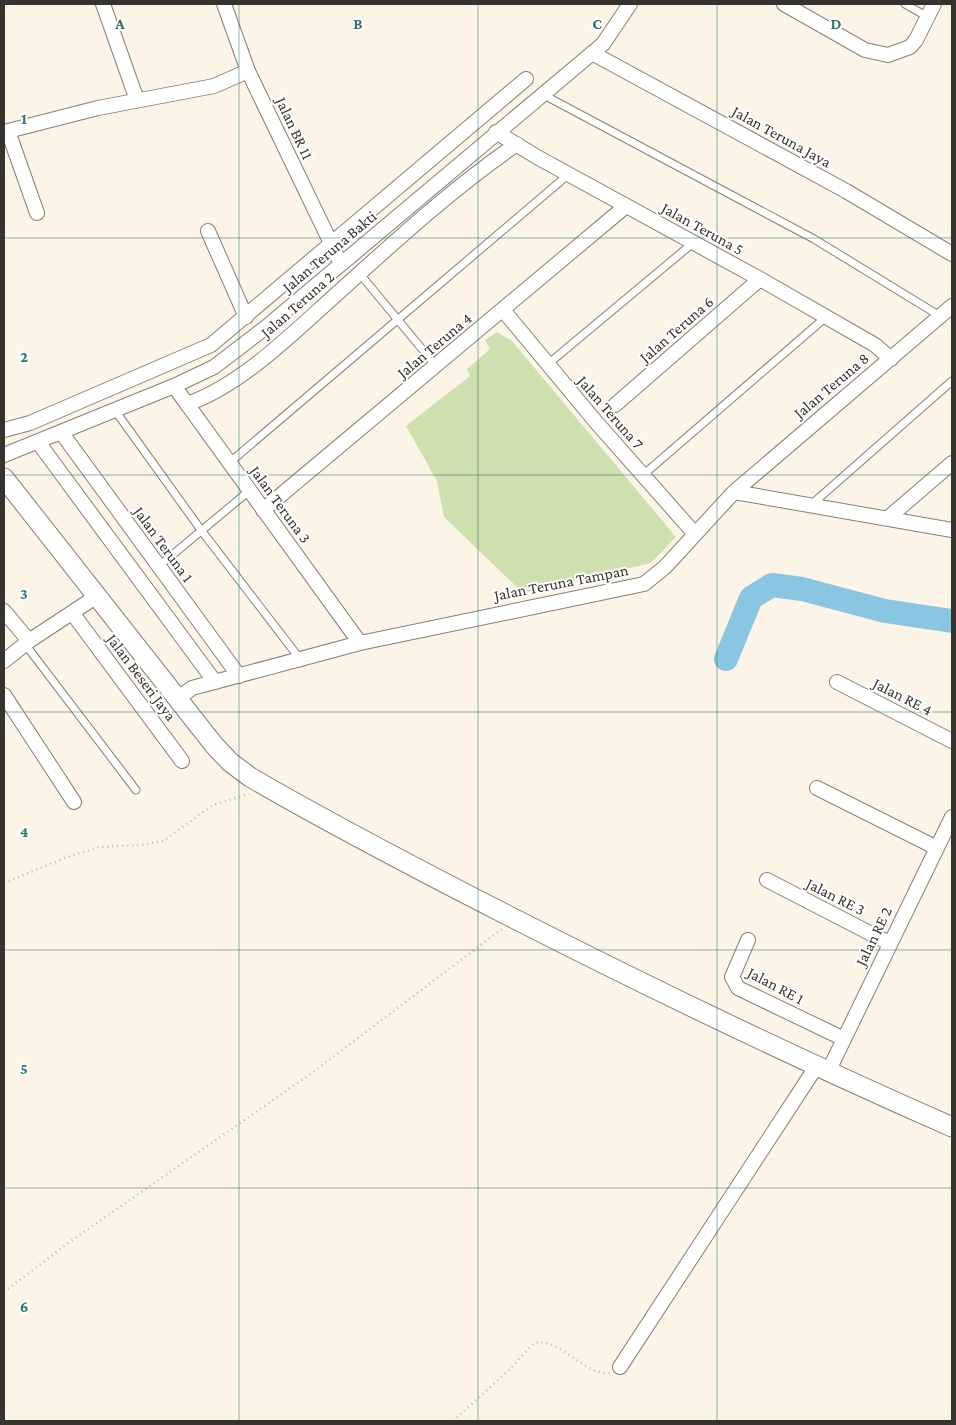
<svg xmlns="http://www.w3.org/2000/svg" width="956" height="1425" viewBox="0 0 956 1425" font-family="'Crimson Pro',serif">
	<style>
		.green { fill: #cfe0af }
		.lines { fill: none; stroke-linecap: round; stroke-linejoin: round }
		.river { stroke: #88c6e2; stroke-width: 24 }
		.lane-casing { stroke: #868074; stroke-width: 9 }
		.street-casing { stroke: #868074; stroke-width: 16 }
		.secondary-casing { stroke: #868074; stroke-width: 21 }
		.path { stroke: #bdb7ac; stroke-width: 2.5; stroke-dasharray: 1 4; stroke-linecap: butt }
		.lane { stroke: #fff; stroke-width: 7 }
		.street { stroke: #fff; stroke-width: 14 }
		.secondary { stroke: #fff; stroke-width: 19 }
		.grid { fill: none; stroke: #2f7468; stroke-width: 1; stroke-opacity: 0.55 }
		.labels { text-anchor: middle; stroke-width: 4; stroke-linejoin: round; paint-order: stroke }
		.street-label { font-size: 16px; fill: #36332e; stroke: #fff }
		.grid-label { font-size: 16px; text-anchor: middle; font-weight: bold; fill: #2f7468; stroke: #fff; stroke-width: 4; stroke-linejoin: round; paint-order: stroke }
	</style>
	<rect width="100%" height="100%" fill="#fcf4e7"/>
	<!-- green -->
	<path class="green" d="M497,332L512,341L676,537L651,563L523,593L444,517L437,481L406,426L470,376L467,369L490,349L485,340Z"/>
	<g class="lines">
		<!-- river -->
		<path class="river" d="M726,659L751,598L772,585L802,589L885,611L952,621"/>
		<!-- lane casing -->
		<g class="lane-casing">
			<path id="lane" d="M905,4L928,17
				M542,94L814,239L940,316
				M360,274L436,366
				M548,364L693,243
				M114,409L201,530L300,659
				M229,463L569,174
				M643,475L826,317
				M812,504L952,381
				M159,566L249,491
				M25,644L136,790"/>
		</g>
		<!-- street casing -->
		<g class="street-casing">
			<path id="street" d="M103,4L137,100
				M224,4L248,71L341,264
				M784,4L865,50L888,55L910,47L916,40L934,4
				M592,53L846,191L952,254
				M8,131L37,213
				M4,132L98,108L214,86L248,71
				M496,132L537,157L760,279L875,345L891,359
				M208,231L246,317
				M503,310L596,422L695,534
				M174,386L360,643
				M187,404C238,387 290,336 330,300C390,246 450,190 517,144
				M615,405L760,279
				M4,430L30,423L211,345L526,79
				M61,432L239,676
				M38,442L215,682
				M4,455L174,386L214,367L265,328L603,44L630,4
				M734,492L952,306
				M263,510L626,206
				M888,518L952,463
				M4,611L29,641
				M73,614L182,761
				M4,661L29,641L97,596
				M837,682L952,741
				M4,695L74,802
				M177,699L192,688L360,643L644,584L665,567L734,492L952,530
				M817,788L937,848
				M767,880L889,943
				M748,940L732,977L738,988L842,1038
				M828,1072L952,817
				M620,1367L816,1067"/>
		</g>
		<!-- secondary casing -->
		<g class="secondary-casing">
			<path id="secondary" d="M4,478L214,745L230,762L250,777C334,826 421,871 507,915C654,990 802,1061 952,1127"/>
		</g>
		<!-- path -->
		<path class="path" d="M4,883L62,859L99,847L141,845L163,841L213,805L249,794
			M4,1292L71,1241L309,1075L502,929
			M453,1421L508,1371L534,1343C561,1337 582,1375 610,1373"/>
		<!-- lane -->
		<use href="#lane" class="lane"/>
		<!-- street -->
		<use href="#street" class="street"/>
		<!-- secondary -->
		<use href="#secondary" class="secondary"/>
	</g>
	<!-- grid -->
	<path class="grid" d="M239,4V1421M478,4V1421M717,4V1421M4,238H952M4,475H952M4,712H952M4,950H952M4,1188H952"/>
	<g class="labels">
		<!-- street labels -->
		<g class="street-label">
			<text transform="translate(295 128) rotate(65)" y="6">Jalan BR 11</text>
			<text transform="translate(782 136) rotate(29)" y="6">Jalan Teruna Jaya</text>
			<text transform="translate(703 228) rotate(29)" y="6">Jalan Teruna 5</text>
			<text transform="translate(329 251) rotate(-40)" y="6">Jalan Teruna Bakti</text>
			<text transform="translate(297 304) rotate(-41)" y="6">Jalan Teruna 2</text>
			<text transform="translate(676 329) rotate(-41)" y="6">Jalan Teruna 6</text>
			<text transform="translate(434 345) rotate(-40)" y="6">Jalan Teruna 4</text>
			<text transform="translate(831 385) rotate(-40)" y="6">Jalan Teruna 8</text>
			<text transform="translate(611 412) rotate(49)" y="6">Jalan Teruna 7</text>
			<text transform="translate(281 504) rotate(54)" y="6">Jalan Teruna 3</text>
			<text transform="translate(164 544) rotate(54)" y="6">Jalan Teruna 1</text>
			<text transform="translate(561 582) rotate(-11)" y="6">Jalan Teruna Tampan</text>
			<text transform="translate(142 677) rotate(53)" y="6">Jalan Beseri Jaya</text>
			<text transform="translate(903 696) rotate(27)" y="6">Jalan RE 4</text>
			<text transform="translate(836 896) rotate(27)" y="6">Jalan RE 3</text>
			<text transform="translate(873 936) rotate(-64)" y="6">Jalan RE 2</text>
			<text transform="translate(776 985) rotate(28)" y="6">Jalan RE 1</text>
		</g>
	</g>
	<g class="grid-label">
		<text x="120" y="29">A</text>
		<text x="358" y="29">B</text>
		<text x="597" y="29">C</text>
		<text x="836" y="29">D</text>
		<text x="24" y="124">1</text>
		<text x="24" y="362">2</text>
		<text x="24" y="599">3</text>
		<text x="24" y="837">4</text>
		<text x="24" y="1074">5</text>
		<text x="24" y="1312">6</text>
	</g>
	<!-- border -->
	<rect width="956" height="1425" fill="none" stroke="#36332e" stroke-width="10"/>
</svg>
